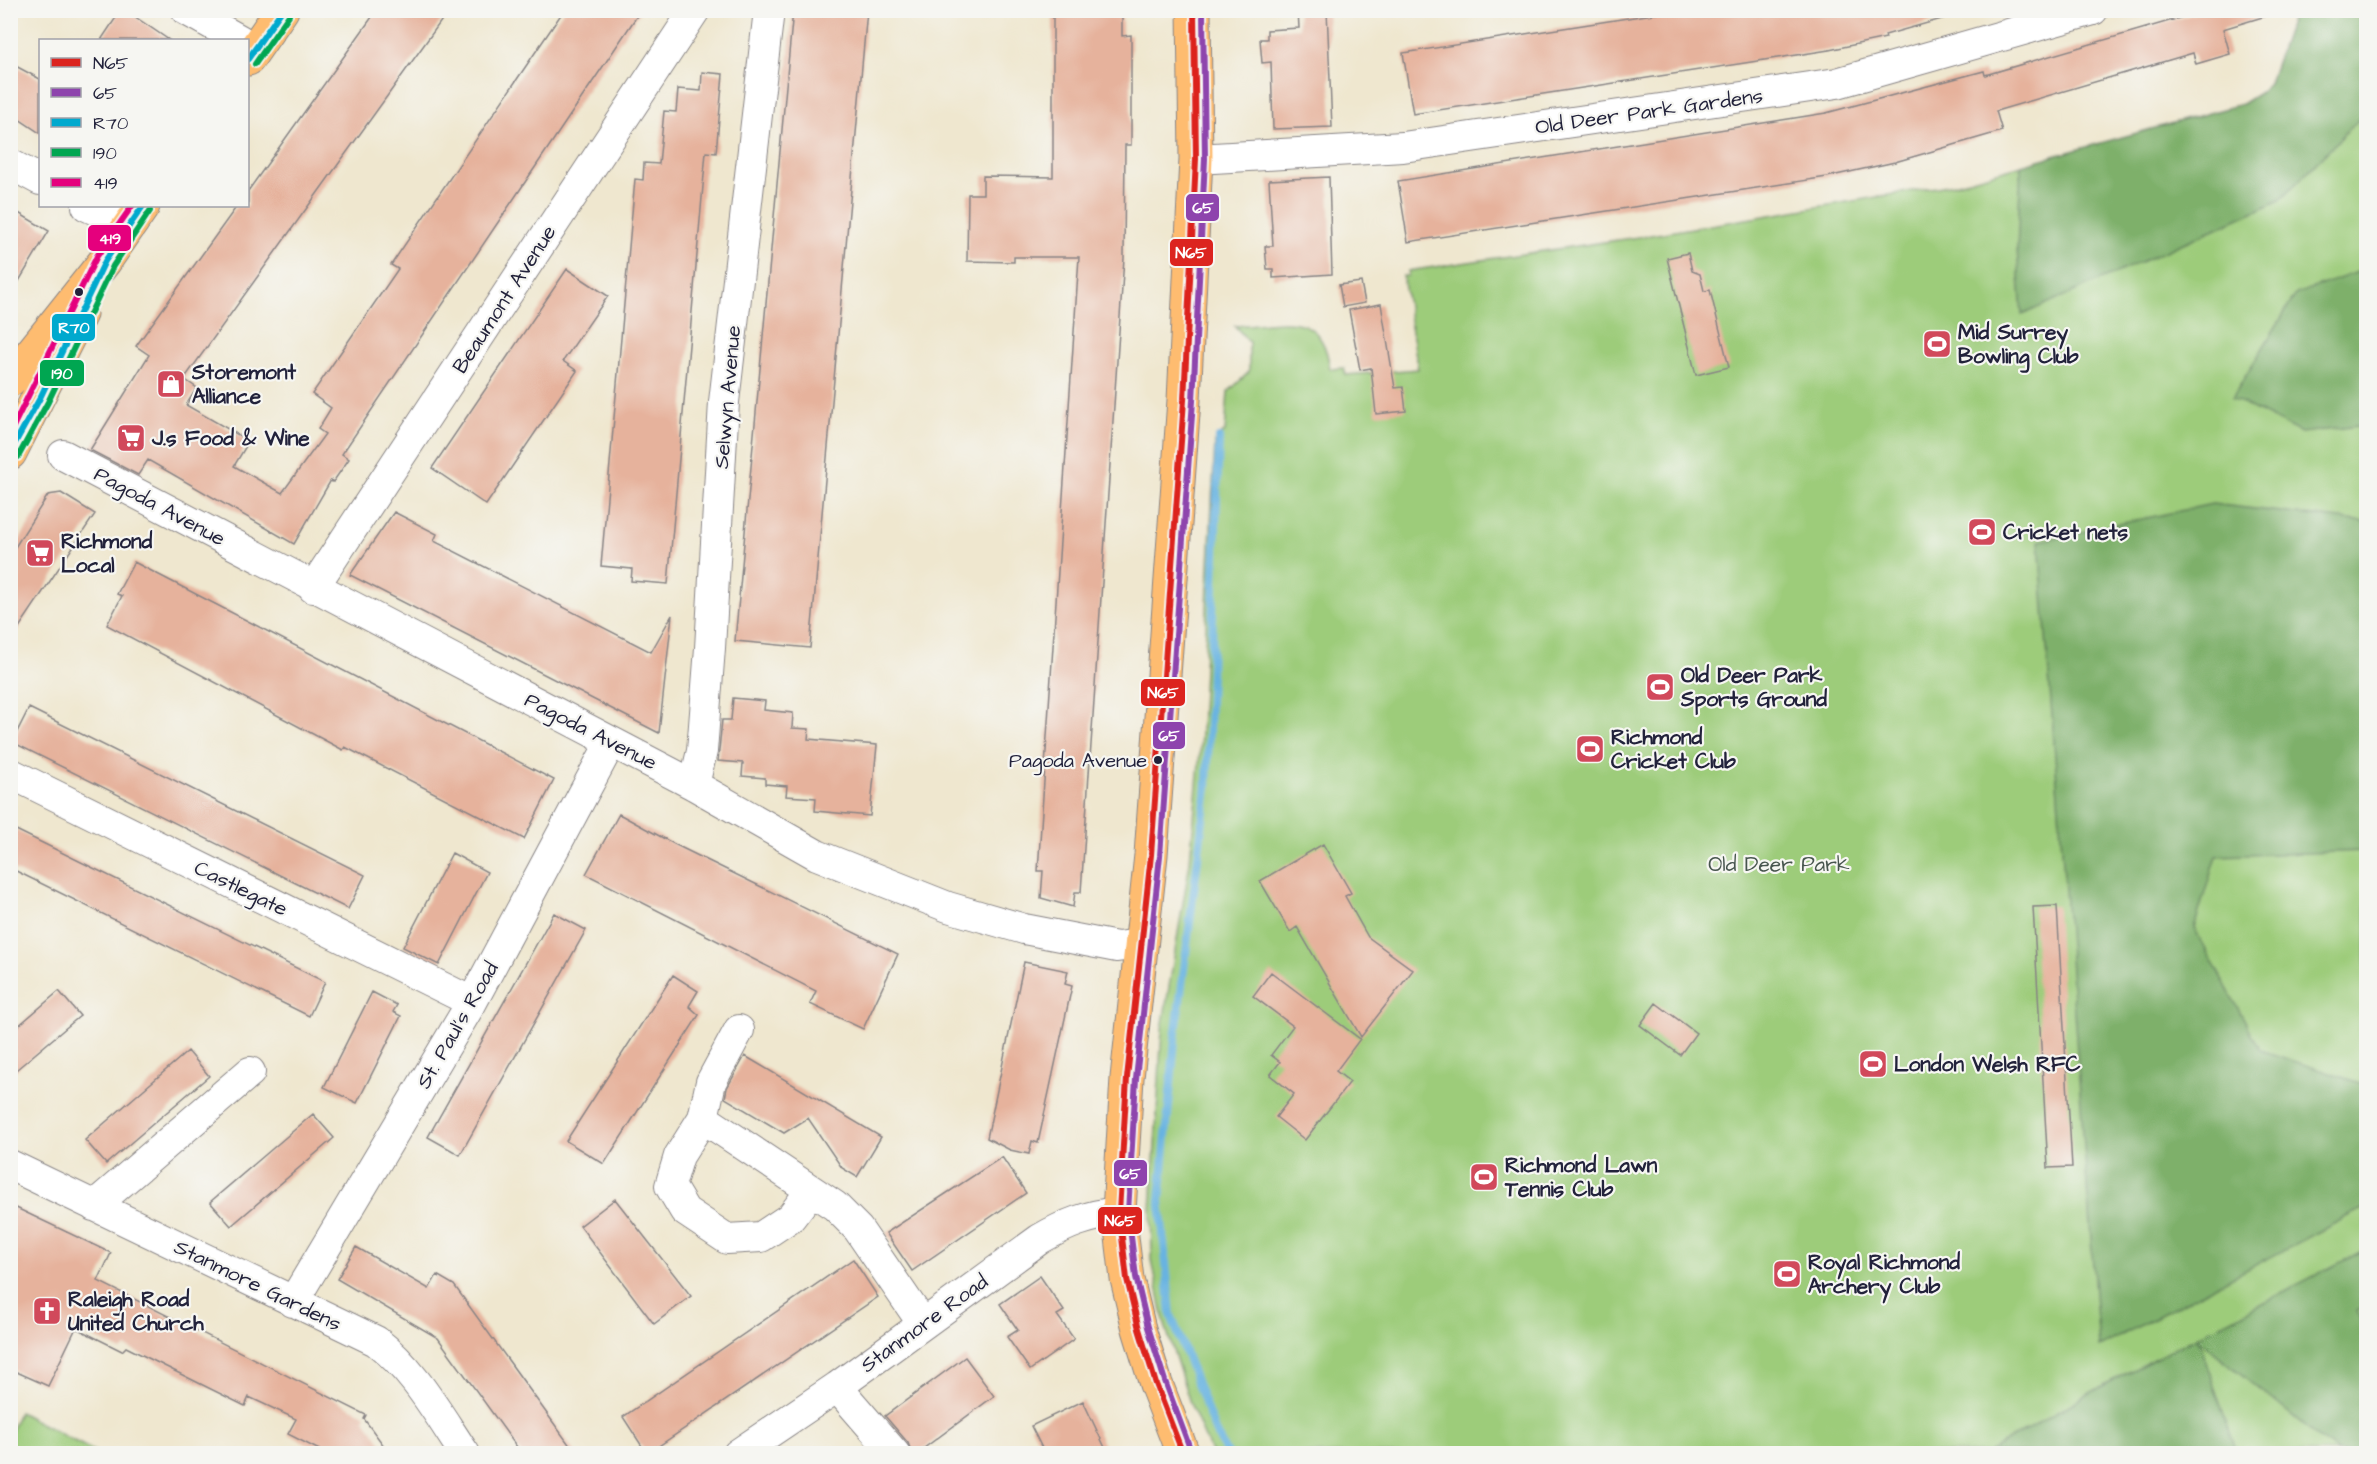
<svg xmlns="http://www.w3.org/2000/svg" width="2377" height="1464" viewBox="0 0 2377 1464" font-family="'Architects Daughter',sans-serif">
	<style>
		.green { fill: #9dcc7a; stroke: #60775a; stroke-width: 1.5 }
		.forest { fill: #7eb06a; stroke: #506952; stroke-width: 1.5 }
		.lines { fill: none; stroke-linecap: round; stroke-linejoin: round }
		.stream { stroke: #68b3e1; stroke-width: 8 }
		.building { fill: #e6b29c }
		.minor-casing { stroke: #888485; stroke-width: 32 }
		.primary-casing { stroke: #888485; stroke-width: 35 }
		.trunk-casing { stroke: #888485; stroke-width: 35 }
		.minor { stroke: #fff; stroke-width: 30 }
		.primary { stroke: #febc70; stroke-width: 33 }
		.trunk { stroke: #febc70; stroke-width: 33 }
		.bus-1-casing { stroke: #f6f6f2; stroke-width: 10 }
		.bus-2-casing { stroke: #f6f6f2; stroke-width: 10 }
		.bus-3-casing { stroke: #f6f6f2; stroke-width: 10 }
		.bus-4-casing { stroke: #f6f6f2; stroke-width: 10 }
		.bus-5-casing { stroke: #f6f6f2; stroke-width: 10 }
		.bus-1 { stroke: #dc241f; stroke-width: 6 }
		.bus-2 { stroke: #8e44ad; stroke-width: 6 }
		.bus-3 { stroke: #00a9ce; stroke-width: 6 }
		.bus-4 { stroke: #00a651; stroke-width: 6 }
		.bus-5 { stroke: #e5007d; stroke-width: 6 }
		.bus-dot { fill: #22223b; stroke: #f6f6f2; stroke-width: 2 }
		.labels { text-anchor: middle; stroke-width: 4.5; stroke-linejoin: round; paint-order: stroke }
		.bus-label { font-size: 20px; fill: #22223b; stroke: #f6f6f2; text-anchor: end }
		.street-label { font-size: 21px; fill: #22223b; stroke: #f6f6f2 }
		.poi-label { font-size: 21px; font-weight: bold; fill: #22223b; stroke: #f6f6f2; text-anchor: start }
		.park-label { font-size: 21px; fill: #47554e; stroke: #f6f6f2 }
		.line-badge { stroke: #f6f6f2; stroke-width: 2 }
		.badge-label { font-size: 16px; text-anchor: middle; font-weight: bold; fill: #fff }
	</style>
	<rect width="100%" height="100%" fill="#f6f6f2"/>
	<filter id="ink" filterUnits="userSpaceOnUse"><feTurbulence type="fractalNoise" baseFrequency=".0167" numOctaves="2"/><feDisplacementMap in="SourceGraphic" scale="12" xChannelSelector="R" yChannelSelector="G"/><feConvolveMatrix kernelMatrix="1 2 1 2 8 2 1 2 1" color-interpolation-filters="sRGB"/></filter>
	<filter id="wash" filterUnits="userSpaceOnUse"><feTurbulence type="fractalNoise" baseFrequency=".008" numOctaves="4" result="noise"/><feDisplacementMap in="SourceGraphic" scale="24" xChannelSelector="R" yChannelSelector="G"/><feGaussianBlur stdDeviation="1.35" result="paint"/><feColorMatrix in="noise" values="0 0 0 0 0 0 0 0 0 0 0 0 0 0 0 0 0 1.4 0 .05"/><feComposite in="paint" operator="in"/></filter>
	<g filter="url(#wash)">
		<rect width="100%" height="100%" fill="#efe7cf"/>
		<!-- green -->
		<path class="green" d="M2294,11H2366V1453L1212,1454L1190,1403L1164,1322L1152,1260L1151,1210L1162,1029L1190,861L1200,752L1215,442L1219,435L1225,432L1228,392L1249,372V342L1235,326C1283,323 1322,307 1330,369L1344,368L1346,375L1418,369L1403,276H1408V271L1645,236L1954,184L2242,104L2261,92L2269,83Z
			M19,1412L97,1453H11V1431Z"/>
		<!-- forest -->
		<path class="forest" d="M2294,11H2366V112L2280,200L2022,315L2017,249L2021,165L2242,104L2261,92L2269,83Z
			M2366,269V425L2301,433L2232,398L2296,294Z
			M2212,504L2366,522V851L2216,856L2194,928L2261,1050L2366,1085V1207L2099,1347L2039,541Z
			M2366,1249V1307L2357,1311L2366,1335V1453H2338L2198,1339L2237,1453H1986L2104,1385Z"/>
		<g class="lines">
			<!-- stream -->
			<path class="stream" d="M1219,438L1207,787L1175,1040L1160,1201L1171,1315L1215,1431L1227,1454"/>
		</g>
		<g id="blocks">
			<!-- building -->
			<path class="building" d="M121,10H125L169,40H101Z
				M377,10H449L184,379L197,388L186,405L249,441L234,466L282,493L325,434L318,429L331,408L312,394L398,269L391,265L564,10H641L342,454L349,459L333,482L331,480L294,544L148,460L138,475L90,450L149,355L136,346L237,206H248V191Z
				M793,10H867L810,648L735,641Z
				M1053,10H1122V36L1131,35V145H1125L1124,258L1081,892H1075L1073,907L1041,898L1043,871H1038L1079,257H1014V262L967,261L968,194H983V176L1053,177Z
				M1298,10H1327L1332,127L1273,129L1271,62L1262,63L1260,39H1267V30L1299,28Z
				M1679,10H1948L1949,17L1885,35L1886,38L1829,50L1413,114L1403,53Z
				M2207,10H2265L2266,16L2223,29L2230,54L2196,64L2193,53L1996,111L2002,131L1895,162L1827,177L1408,242L1398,181L1826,113L1984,71L1985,75Z
				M10,63L40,79V133L10,113Z
				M702,72L723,74L716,153L706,152L668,584L631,581L632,569L601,566L635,179L643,180L644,163L659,164L664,111L676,112L678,89L701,91Z
				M1329,177L1332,274L1273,278V269H1267L1265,246H1273L1269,180Z
				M10,208L49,231L10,296Z
				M1688,253L1692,271L1700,274L1704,291L1710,290L1729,367L1696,375L1667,258Z
				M567,269L608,296L563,361L577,371L486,505L432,468Z
				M1361,282L1365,303L1343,307L1339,285Z
				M1381,304L1395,388L1403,387L1406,411L1376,414L1371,368L1360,370L1349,310Z
				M61,493L95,514L10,641V555L48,495Z
				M394,512L437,534L434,541L651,652L672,615L659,733L350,575Z
				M134,562L554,780L524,839L345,747L343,750L107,625L122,596L117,594Z
				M733,698L765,701L764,710L793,713L792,728L809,729L808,739L877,745L870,816L815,811L816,798L786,796L787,786L765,784V778L742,776L743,763L718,761L722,720H731Z
				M29,708L365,875L348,909L12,742Z
				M619,814L676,845L898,954L863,1029L810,1004L816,991L586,874Z
				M10,827L325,982L309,1016L10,868Z
				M1323,844L1351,893L1345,896L1368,937L1413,970L1361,1037L1297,927L1290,932L1260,881Z
				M452,853L487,872L439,965L403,947Z
				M2057,906L2072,1167L2048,1168L2033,907Z
				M554,913L586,930L460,1155L428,1137Z
				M1024,962L1068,971L1065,984L1072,986L1038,1143L1032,1141L1029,1154L1010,1150L987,1138Z
				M1271,972L1360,1039L1336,1071L1350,1082L1305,1140L1276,1117L1294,1094L1270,1075L1280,1062L1271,1055L1293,1026L1253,996Z
				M673,975L698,991L689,1006L699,1015L604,1164L566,1141Z
				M59,991L80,1016L10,1075V1033Z
				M372,992L397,1005L393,1012L401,1016L357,1103L324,1087Z
				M1656,1003L1696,1033L1680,1055L1640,1025Z
				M188,1051L209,1076L106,1164L85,1140Z
				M745,1056L881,1137L857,1177L842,1168L808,1118L784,1133L725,1098L727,1088Z
				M313,1114L334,1138L231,1226L210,1202Z
				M1002,1157L1026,1193L912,1271L886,1233Z
				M615,1199L691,1296L654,1324L580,1226Z
				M10,1205L111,1253L98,1281L366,1415L364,1419L390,1454H327L288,1434L296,1419L249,1397L245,1406L126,1347L122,1351L76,1328L48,1386L10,1369Z
				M356,1247L429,1289L437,1275L454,1285L576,1454H522L438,1338L337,1279Z
				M853,1259L878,1297L647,1454L623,1417Z
				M1040,1276L1064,1311L1057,1315L1074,1339L1030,1370L1007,1337L1018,1330L1000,1304Z
				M965,1357L994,1396L916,1454H912L908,1443L885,1416Z
				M1083,1401L1108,1454H1045L1031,1426Z"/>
		</g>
	</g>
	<g filter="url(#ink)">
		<use href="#blocks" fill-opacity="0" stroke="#888485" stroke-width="1.5"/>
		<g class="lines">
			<!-- minor casing -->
			<g class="minor-casing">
				<path id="minor" d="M186,10L240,40
					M1196,159L1403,147L1837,83L2093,10
					M10,164L40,180
					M87,206L129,225
					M63,455L694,785L817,855L948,907L1024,929L1117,947L1140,944
					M313,588L695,10
					M10,773L472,1002
					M694,785L702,751L710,648L724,402L769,10
					M739,1030L711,1082L703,1118L679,1156L670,1186L685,1211L727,1239L761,1237L791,1217L811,1191
					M703,1118L835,1206L858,1229L923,1324
					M10,1165L376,1341C414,1370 438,1414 465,1454
					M94,1206L250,1072
					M293,1302L472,1002L611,742
					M837,1387L895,1454
					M738,1454L837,1387L1040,1239C1066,1224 1088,1215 1119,1212"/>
			</g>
			<!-- primary casing -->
			<g class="primary-casing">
				<path id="primary" d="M1183,1454L1156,1384L1139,1329L1127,1279L1119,1212L1127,1078L1151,855L1184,400L1196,159L1194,10"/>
			</g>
			<!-- trunk casing -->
			<g class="trunk-casing">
				<path id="trunk" d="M248,59L282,10
					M10,380L105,261L143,206
					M10,453L80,314"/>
			</g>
			<!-- minor -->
			<use href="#minor" class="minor"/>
			<!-- primary -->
			<use href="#primary" class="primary"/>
			<!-- trunk -->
			<use href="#trunk" class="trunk"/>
			<!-- bus-1 casing -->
			<g class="bus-1-casing">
				<path id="bus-1" d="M1183,1454L1156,1384L1139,1329L1127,1279L1119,1212L1127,1078L1151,855L1184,400L1196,159L1194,10"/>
			</g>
			<!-- bus-2 casing -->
			<g class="bus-2-casing">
				<path id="bus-2" d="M1191,1451L1165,1381L1148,1327L1136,1277L1128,1212L1136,1079L1160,856L1193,401L1205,159L1203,10"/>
			</g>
			<!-- bus-3 casing -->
			<g class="bus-3-casing">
				<path id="bus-3" d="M248,59L282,10
					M10,452L40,398L105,261L143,206"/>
			</g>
			<!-- bus-4 casing -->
			<g class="bus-4-casing">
				<path id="bus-4" d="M255,64L289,15
					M18,457L48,402L113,266L150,211"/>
			</g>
			<!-- bus-5 casing -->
			<g class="bus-5-casing">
				<path id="bus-5" d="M10,433L97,256L132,206"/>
			</g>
			<!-- bus-1 -->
			<use href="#bus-1" class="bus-1"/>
			<!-- bus-2 -->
			<use href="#bus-2" class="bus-2"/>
			<!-- bus-3 -->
			<use href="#bus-3" class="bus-3"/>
			<!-- bus-4 -->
			<use href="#bus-4" class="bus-4"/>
			<!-- bus-5 -->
			<use href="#bus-5" class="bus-5"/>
		</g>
	</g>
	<!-- icons -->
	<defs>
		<g id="stadium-square" transform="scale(1.5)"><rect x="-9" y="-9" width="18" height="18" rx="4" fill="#d1495b" stroke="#f6f6f2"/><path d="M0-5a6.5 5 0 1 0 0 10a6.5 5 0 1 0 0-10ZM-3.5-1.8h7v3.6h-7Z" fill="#fff"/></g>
		<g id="shop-square" transform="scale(1.5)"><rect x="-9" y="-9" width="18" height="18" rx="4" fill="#d1495b" stroke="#f6f6f2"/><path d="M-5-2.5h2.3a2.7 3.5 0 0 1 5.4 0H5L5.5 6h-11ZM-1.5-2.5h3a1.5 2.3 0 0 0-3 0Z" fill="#fff"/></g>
		<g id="supermarket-square" transform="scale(1.5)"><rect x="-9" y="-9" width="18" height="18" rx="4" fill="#d1495b" stroke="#f6f6f2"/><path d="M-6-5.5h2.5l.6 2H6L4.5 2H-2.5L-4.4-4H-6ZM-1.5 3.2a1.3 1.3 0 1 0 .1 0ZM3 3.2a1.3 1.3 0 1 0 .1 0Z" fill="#fff"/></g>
		<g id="church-square" transform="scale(1.5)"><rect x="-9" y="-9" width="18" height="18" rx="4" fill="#d1495b" stroke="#f6f6f2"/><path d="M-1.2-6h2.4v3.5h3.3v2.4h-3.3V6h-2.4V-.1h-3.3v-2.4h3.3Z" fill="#fff"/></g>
	</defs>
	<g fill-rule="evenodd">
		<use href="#stadium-square" x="1937" y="344"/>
		<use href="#shop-square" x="171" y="384"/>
		<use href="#supermarket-square" x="131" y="438"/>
		<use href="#stadium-square" x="1982" y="532"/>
		<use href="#supermarket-square" x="40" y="553"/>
		<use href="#stadium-square" x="1660" y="687"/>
		<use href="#stadium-square" x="1590" y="749"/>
		<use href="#stadium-square" x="1873" y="1064"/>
		<use href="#stadium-square" x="1484" y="1177"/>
		<use href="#stadium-square" x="1787" y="1274"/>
		<use href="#church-square" x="47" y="1311"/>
	</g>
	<!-- markers -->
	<g class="bus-dot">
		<circle cx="79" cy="292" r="5"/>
		<circle cx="1158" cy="760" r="5"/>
	</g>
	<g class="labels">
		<!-- bus labels -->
		<g class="bus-label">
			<text x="1147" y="767">Pagoda Avenue</text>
		</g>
		<!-- street labels -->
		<g class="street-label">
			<text transform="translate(1649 111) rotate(-8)" y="7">Old Deer Park Gardens</text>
			<text transform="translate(504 299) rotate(-57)" y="7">Beaumont Avenue</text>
			<text transform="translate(727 397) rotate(-85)" y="7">Selwyn Avenue</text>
			<text transform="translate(160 506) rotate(28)" y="7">Pagoda Avenue</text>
			<text transform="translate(591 731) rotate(27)" y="7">Pagoda Avenue</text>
			<text transform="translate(241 888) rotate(26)" y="7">Castlegate</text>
			<text transform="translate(457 1025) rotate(-60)" y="7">St. Paul’s Road</text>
			<text transform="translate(258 1285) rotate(26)" y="7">Stanmore Gardens</text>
			<text transform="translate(924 1323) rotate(-36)" y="7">Stanmore Road</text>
		</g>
		<!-- poi labels -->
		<g class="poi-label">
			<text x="1958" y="339">Mid Surrey<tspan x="1958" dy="24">Bowling Club</tspan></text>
			<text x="192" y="379">Storemont<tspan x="192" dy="24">Alliance</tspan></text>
			<text x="152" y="445">J.s Food &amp; Wine</text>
			<text x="2003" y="539">Cricket nets</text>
			<text x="61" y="548">Richmond<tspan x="61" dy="24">Local</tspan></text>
			<text x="1681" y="682">Old Deer Park<tspan x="1681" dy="24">Sports Ground</tspan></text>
			<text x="1611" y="744">Richmond<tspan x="1611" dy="24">Cricket Club</tspan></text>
			<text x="1894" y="1071">London Welsh RFC</text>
			<text x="1505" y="1172">Richmond Lawn<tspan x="1505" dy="24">Tennis Club</tspan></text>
			<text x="1808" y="1269">Royal Richmond<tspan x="1808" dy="24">Archery Club</tspan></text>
			<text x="68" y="1306">Raleigh Road<tspan x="68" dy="24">United Church</tspan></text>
		</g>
		<!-- park labels -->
		<g class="park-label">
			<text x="1779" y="871">Old Deer Park</text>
		</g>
	</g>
	<g class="line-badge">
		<rect x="1185" y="193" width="35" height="29" rx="6" fill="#8e44ad"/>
		<rect x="87" y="224" width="45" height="28" rx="6" fill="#e5007d"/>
		<rect x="1169" y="238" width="45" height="29" rx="6" fill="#dc241f"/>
		<rect x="51" y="313" width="45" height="29" rx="6" fill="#00a9ce"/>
		<rect x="39" y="359" width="46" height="28" rx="6" fill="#00a651"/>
		<rect x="1140" y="678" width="46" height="29" rx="6" fill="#dc241f"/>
		<rect x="1152" y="721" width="34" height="29" rx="6" fill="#8e44ad"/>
		<rect x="1113" y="1159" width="35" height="28" rx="6" fill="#8e44ad"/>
		<rect x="1097" y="1206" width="46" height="29" rx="6" fill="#dc241f"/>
	</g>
	<g class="badge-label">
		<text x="1203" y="213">65</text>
		<text x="110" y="244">419</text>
		<text x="1191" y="258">N65</text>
		<text x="74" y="333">R70</text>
		<text x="62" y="379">190</text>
		<text x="1163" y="698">N65</text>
		<text x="1169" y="741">65</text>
		<text x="1130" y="1179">65</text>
		<text x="1120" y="1226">N65</text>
	</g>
	<!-- margin -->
	<rect width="2377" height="1464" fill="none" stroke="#f6f6f2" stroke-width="36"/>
	<!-- legend -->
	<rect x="39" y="39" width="210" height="168" fill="#f6f6f2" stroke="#a1a1a9" stroke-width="1.5"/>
	<rect x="51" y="58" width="30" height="9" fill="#dc241f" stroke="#a1a1a9" stroke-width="1.5"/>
	<text x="93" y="69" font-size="18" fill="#22223b">N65</text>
	<rect x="51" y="88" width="30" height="9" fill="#8e44ad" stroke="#a1a1a9" stroke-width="1.5"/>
	<text x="93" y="99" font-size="18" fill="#22223b">65</text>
	<rect x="51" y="118" width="30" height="9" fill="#00a9ce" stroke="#a1a1a9" stroke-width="1.5"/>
	<text x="93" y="129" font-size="18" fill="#22223b">R70</text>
	<rect x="51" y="148" width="30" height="9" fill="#00a651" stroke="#a1a1a9" stroke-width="1.5"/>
	<text x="93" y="159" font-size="18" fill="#22223b">190</text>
	<rect x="51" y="178" width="30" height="9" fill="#e5007d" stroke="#a1a1a9" stroke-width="1.5"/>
	<text x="93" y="189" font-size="18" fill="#22223b">419</text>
</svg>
